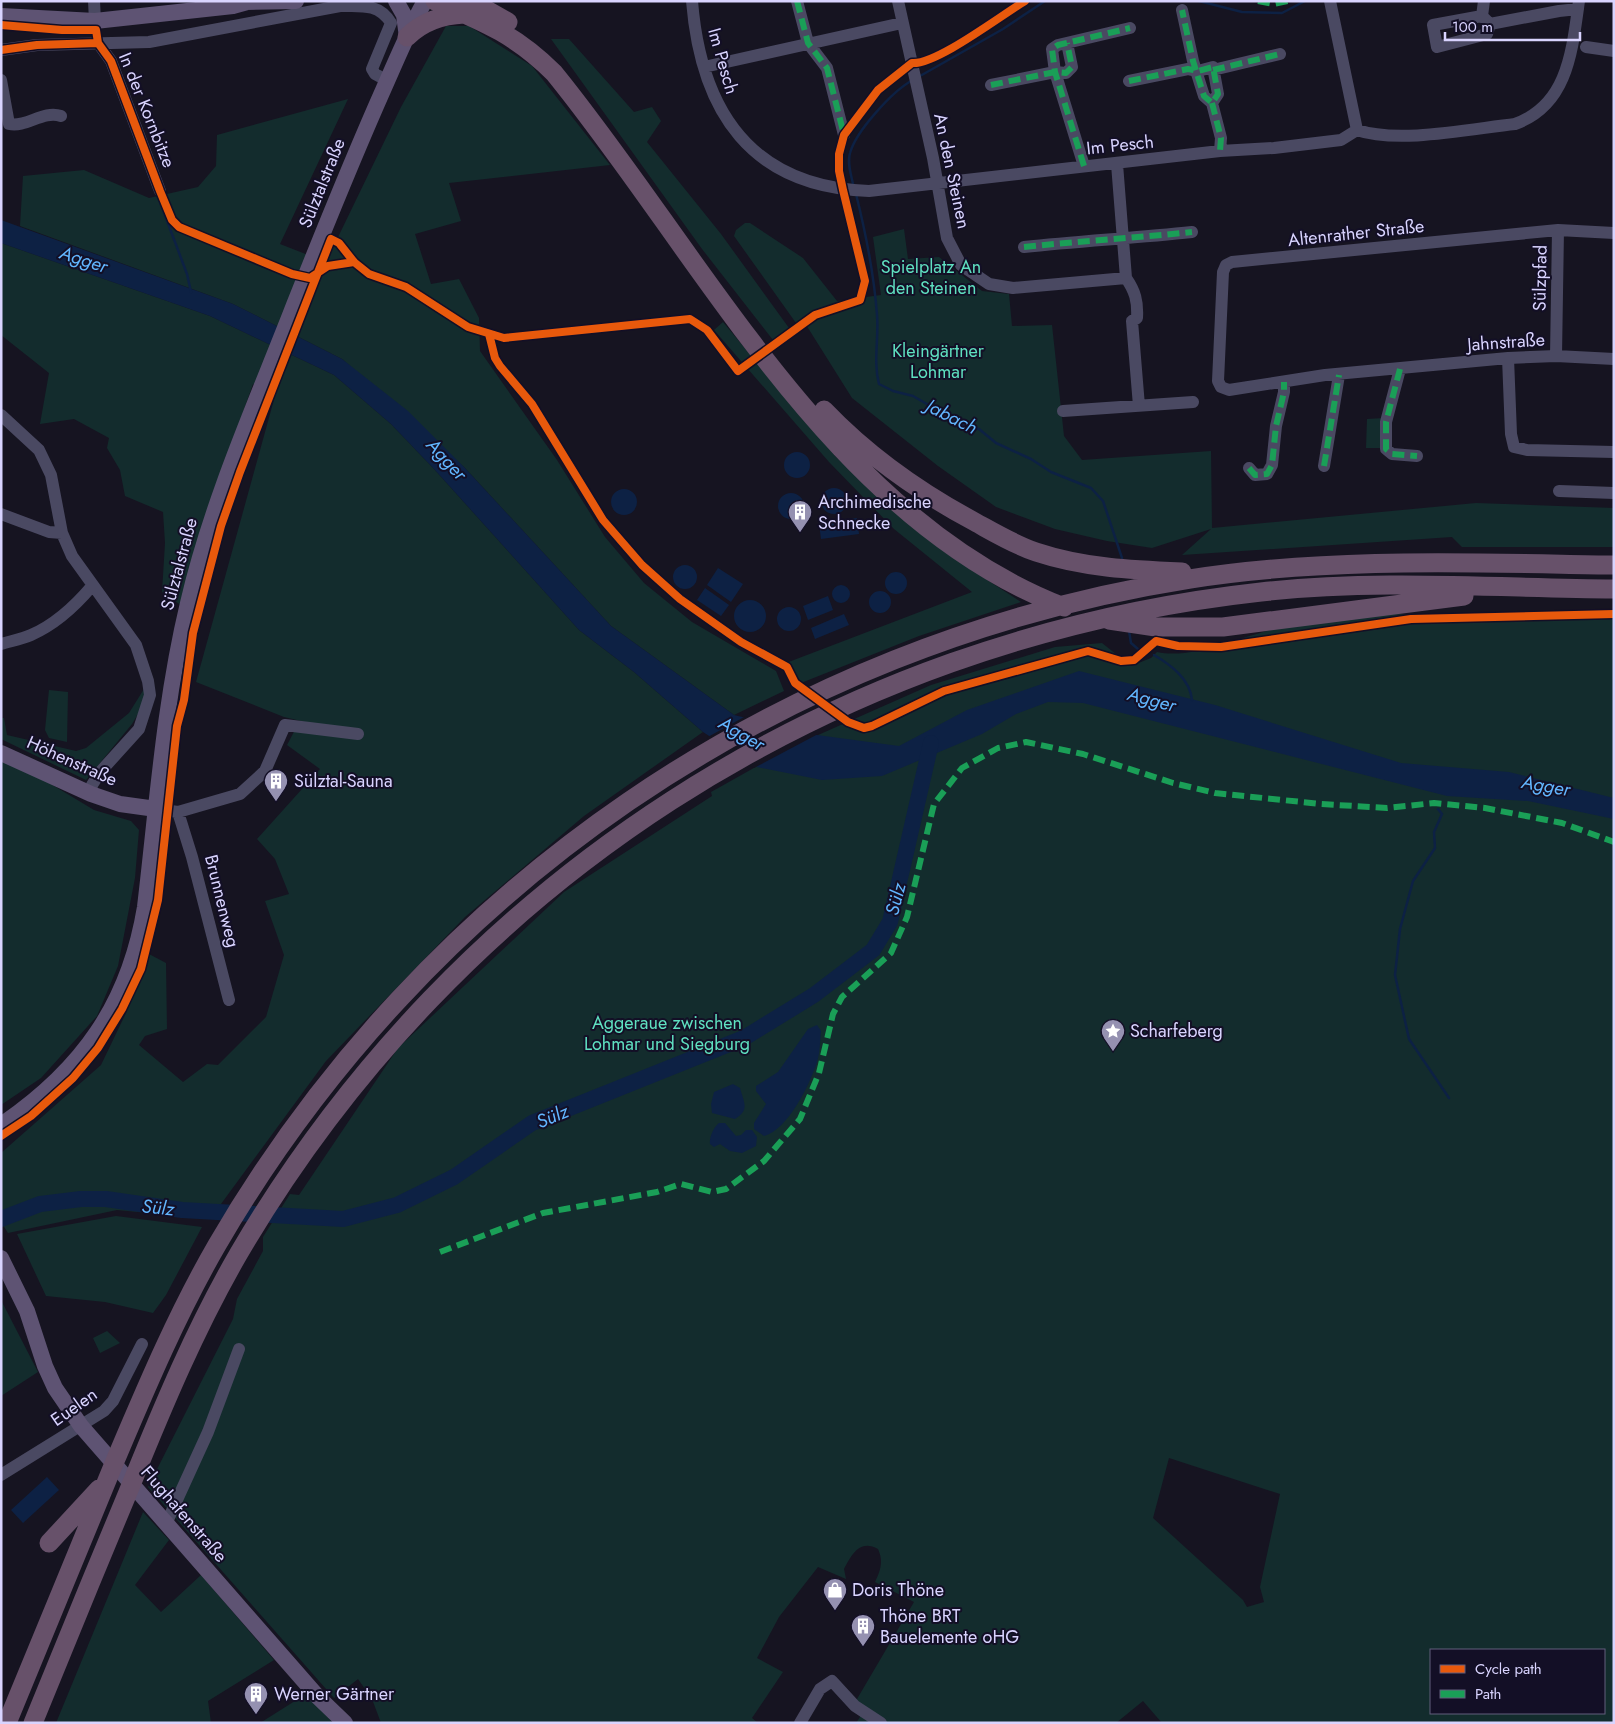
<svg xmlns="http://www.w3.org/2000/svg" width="1615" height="1724" viewBox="0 0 1615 1724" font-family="Jost,sans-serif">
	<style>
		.green { fill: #132c2d; fill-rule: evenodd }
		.water { fill: #0d2144 }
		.pier { fill: #161421 }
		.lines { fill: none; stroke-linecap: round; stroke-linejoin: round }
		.stream { stroke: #0d2144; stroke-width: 2.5 }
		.river { stroke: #0d2144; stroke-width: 16 }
		.minor { stroke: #4a4962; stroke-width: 12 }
		.major { stroke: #5e5373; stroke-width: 16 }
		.highway { stroke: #67516a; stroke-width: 19 }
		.quiet { stroke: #1a9f57; stroke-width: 6; stroke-dasharray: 12 6; stroke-linecap: butt }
		.cycleway-casing { stroke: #130f26; stroke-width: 11 }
		.cycleway { stroke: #e8590c; stroke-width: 8 }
		.labels { text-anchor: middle; stroke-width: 4; stroke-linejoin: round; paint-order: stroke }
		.street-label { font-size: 18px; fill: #d9d4ff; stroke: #130f26 }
		.park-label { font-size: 18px; fill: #5fe0c0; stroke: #130f26 }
		.poi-label { font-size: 18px; fill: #d9d4ff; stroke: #130f26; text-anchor: start }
		.water-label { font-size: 19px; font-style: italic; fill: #62b6ff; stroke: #130f26 }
	</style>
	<rect width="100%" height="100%" fill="#161421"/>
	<!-- green -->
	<path class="green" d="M446,26H469L532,66L610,165L449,183L461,221L415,234L431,284L459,279L479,318L480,351L557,460L605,537L644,583L692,622L776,671L784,691L734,715L611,626L464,467L342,359L233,304L20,226L23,176L84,170L149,198L198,187L216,166L217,135L348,99L280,244L326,262L401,107Z
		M551,39H569L634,112L652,107L661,121L647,142L721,234L789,328L773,340L702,249Z
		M745,223H750L803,258L837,301L881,295L873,237L904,229L908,259L939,257L982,291L1009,294L1012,326L1052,325L1064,436L1082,460L1211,451L1212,528L1476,503L1614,508V547H1462L1452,537L1182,555L1211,529L1152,548L1107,541L1055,529L996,507L938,466L852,398L803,320L796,323L734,236L736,230Z
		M1,243L210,316L334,375L391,424L435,470L579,630L634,672L703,732L584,816L465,917L326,1061L210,1219L117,1210L8,1233L1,1222V1153L101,1065L126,1013L149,954L166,963L167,1029L145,1036L139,1045L183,1082L207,1064L218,1065L266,1017L284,955L265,901L289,894L275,859L257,839L320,769L287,745L296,728L352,733L284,717L196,682L275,396L253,384L200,534L182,606L162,592L165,543L163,512L125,496L120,470L107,448L109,438L74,419L40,424L49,373L1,335Z
		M723,322L836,457L949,555L1021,602L919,636L801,683L786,663L972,592L894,529L829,462L714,330Z
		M1384,418L1382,448H1366L1367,419Z
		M1393,614L1614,617V1723H1162L1143,1701L1116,1723H856L860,1717L857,1699L914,1602L875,1582C880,1571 884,1562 878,1549C860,1539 852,1554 844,1569L846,1579L818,1567L779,1617L757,1658L783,1672L752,1718L758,1723H381L372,1699L358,1679L334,1698L148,1487L233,1319L237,1299L263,1251V1237L290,1194L299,1195L398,1048L564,892L712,796L711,792L720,787L791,747L931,685L1055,647L1102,643L1131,666L1151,658L1157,652C1192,660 1241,636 1275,629C1314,621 1354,619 1393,614ZM1169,1458L1280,1494L1260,1587L1264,1602L1247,1607L1243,1600L1153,1518ZM1431,1650H1604V1713H1431Z
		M144,689L147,699L132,724L86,780L1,739V718H4L7,735L76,751L86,748L129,713Z
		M49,690L68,692L67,742L49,738L45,730Z
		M1,756L11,760L94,810L131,821L139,830L135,878L118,966L97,1016L41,1078L1,1105Z
		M116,1216L202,1227L166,1295L153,1313L105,1302L46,1296L17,1234Z
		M1,1300L38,1372L1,1396Z
		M107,1331L120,1343L100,1353L93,1338Z
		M143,1512L169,1540L135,1585L161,1612L201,1575L274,1660L208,1701L211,1723H56Z
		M306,1694L333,1723H260Z"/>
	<!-- water -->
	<path class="water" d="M1,220L233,304L342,359L408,411L464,467L611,626L734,715L817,735L899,746L967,710L1079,671L1215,705L1401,763L1509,772L1614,798V819L1528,801L1447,796L1083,703L1048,702L1016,714L982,734L882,776L822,780L757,767L703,732L634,672L579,630L435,470L391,424L334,375L210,316L1,243Z
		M784 465a13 13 0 1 1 26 0a13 13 0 1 1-26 0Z
		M821 501a13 13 0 1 1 26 0a13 13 0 1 1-26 0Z
		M611 502a13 13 0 1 1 26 0a13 13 0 1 1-26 0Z
		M778 506a13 13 0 1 1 26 0a13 13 0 1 1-26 0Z
		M857,518L859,534L821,539L819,523Z
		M673 577a12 12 0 1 1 24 0a12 12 0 1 1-24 0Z
		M718,568L743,584L731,602L707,585Z
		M885 583a11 11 0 1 1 22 0a11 11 0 1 1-22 0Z
		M832 594a9 9 0 1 1 18 0a9 9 0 1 1-18 0Z
		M705,588L729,605L721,616L697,600Z
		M869 602a11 11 0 1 1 22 0a11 11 0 1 1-22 0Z
		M828,596L833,610L808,620L803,606Z
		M734 616a16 16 0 1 1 32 0a16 16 0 1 1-32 0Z
		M777 619a12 12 0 1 1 24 0a12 12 0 1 1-24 0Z
		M844,614L849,625L815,639L811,628Z
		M817,1025L821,1031C820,1041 820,1053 817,1062C810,1084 788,1130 764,1136L754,1129V1123L766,1104L756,1091V1086L778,1072L808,1029Z
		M733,1084L740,1088C744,1103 750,1110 735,1119L712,1113L711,1104L714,1092Z
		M719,1123H725L736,1136L741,1135L746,1130H752L757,1137L756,1146L742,1153L730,1151L720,1144L714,1147L710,1144C709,1137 714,1127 719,1123Z
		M47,1477L59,1490L23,1523L11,1510Z"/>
	<!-- pier -->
	<path class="pier" d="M746,716L817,733H820L754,768L706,738Z"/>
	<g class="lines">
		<!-- stream -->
		<path class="stream" d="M1199,1L1242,12L1282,13L1305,1
			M920,76L1003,29L1045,1
			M853,184C851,174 847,163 850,153C856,131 892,92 911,81
			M157,194L187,274L191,292
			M856,194C866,234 874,274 877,315C879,338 873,362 879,384L893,391L913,396L965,426L979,429L996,443L1031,459L1051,472L1091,488L1103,501L1122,558
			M1129,631L1131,643L1138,649
			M1154,655C1171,665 1190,679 1192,700
			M1438,809L1442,814L1434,832L1435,848L1413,881L1400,929L1395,975L1409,1039L1449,1098"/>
		<!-- river -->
		<path class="river" d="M1,1219L40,1204L81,1199H106L182,1210L343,1219L397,1205L454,1177L532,1123L744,1038L814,995L873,950L890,922L931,743"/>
		<!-- minor -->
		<path class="minor" d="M94,1L95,21
			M692,1C701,112 751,187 869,191L1220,151L1274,148L1341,140L1357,130C1398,144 1470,129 1515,124C1568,105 1572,51 1579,1
			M797,1L808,43L827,68L844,135
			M898,1L933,158L947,238L961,265L989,284L1013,288L1126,278
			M1330,1L1357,130
			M1482,16L1484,1
			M1490,24L1487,34L1437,47L1433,25L1482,16L1490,24L1559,11L1578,9
			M98,43L111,61L160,191
			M1586,47L1614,51
			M1,50L37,45L149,42L340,6C361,6 379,3 391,23L372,69L375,74L388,81
			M704,67L902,23
			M1213,70L1280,54
			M1,80L9,124C26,128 43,110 61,116
			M1129,81L1188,69L1198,71L1213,67L1218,94L1212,103L1204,96L1193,61L1182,10
			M991,85L1055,72L1066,73L1072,67L1067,43
			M1212,103L1221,138L1220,151
			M1117,164L1126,278C1135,291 1138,301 1137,318L1132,321L1139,406
			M1084,166L1055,72L1052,49L1058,45L1130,28
			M1614,233L1558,230L1232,262L1226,265L1223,272L1218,381L1221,387L1229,390L1325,375L1508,358L1556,356L1614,359
			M1024,247C1080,241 1136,238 1192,232
			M1556,356L1558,230
			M1508,358L1511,434L1514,447L1527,450L1614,452
			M1400,369L1386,422V449L1392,454L1417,456
			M1063,411L1193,402
			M1,415L39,450L51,475L62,533L72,556L136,645L148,681L150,695L139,729L101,771L92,785L91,794
			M1324,466L1339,375
			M1249,468L1255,475L1267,474L1272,465L1276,426L1284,392V382
			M1559,491L1614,493
			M1,514L49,532L62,533
			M1,644C11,641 22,639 31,635C54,625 76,605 92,586
			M156,809L178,812L240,794L265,771L285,725L358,734
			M178,812L192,857L229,1000
			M1,1475L104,1411L113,1401L142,1344
			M166,1524L208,1432L239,1349
			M800,1723L820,1689L832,1681L855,1706L881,1723"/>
		<!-- major -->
		<path class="major" d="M396,1L404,15L407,37
			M246,2L296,1
			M1,16L95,21L233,6L251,1
			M1,753L91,794L120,804L156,809
			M1,1125C82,1070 129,1004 145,907C157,806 164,703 188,603C212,500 256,403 294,305C323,232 352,160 384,88C397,59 409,29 425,1
			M1,1258L27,1311L45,1366L55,1388L81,1426L318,1697L345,1723"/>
		<!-- highway -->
		<path class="highway" d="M435,1C484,22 516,35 554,73C703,256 832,518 1064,607
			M471,1L508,22
			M407,37C423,21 442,15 464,14
			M824,410C868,456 919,492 975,522C995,533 1015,545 1036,552C1084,568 1133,570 1182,572
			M1109,620L1156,627H1223L1464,596
			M49,1543L99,1489
			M7,1723C43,1636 79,1548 115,1461C146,1388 177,1314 217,1245C425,887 781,643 1190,579C1330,557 1473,563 1614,565
			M33,1723C65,1644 98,1564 131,1485C163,1406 196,1327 239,1253C457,881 833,639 1261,592C1378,579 1496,588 1614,589"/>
		<!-- quiet -->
		<path class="quiet" d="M797,1L808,43L827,68L844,135
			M1258,1L1274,4L1288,1
			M1213,70L1280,54
			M1129,81L1188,69L1198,71L1213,67L1218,94L1212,103L1204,96L1193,61L1182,10
			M991,85L1055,72L1066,73L1072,67L1067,43
			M1212,103L1221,138L1220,151
			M1084,166L1055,72L1052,49L1058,45L1130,28
			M1024,247C1080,241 1136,238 1192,232
			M1400,369L1386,422V449L1392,454L1417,456
			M1324,466L1339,375
			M1249,468L1255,475L1267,474L1272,465L1276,426L1284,392V382
			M440,1252L543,1213L657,1192L681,1184L712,1192L726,1189L764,1161L800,1119L819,1073L833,1014L842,997L891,953L907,917L934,804L962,768L998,748L1026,742L1083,754L1173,783L1215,793L1321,804L1387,808L1434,803L1485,808L1562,823L1614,842"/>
		<!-- cycleway casing -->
		<g class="cycleway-casing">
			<path id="cycleway" d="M1,25L62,30H96L98,43L111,61L160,191L172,220L179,227L292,274L310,278L328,266L354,262
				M1,50L37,45L98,43
				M489,334L495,358L500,366L532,404L603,520L642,565L680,599L741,642L787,667L795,683L848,722L864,728L872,726L944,691L1088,651L1121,661L1134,660L1156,641L1178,646L1221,647L1411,619L1614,614
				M1,1136L31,1116L73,1078L98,1048L122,1009L141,969L158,900L177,726L184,700L193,633L221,526L240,472L331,239L339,243L354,262L369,274L406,287L468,327L504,338L690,319L707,330L738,371L815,315L860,300L865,281L843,190L839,171V154L844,135L878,90L912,63C936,65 1000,16 1025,1"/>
		</g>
		<!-- cycleway -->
		<use href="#cycleway" class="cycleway"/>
	</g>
	<!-- icons -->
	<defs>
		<g id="building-pin" transform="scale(1.25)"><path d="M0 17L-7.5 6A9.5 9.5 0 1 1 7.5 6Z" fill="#9591b1" stroke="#130f26"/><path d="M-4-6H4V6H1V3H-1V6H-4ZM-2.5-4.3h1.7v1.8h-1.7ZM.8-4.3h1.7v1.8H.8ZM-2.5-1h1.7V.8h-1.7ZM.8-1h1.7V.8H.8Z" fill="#fff"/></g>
		<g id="sight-pin" transform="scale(1.25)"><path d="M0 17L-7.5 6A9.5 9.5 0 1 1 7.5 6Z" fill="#9591b1" stroke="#130f26"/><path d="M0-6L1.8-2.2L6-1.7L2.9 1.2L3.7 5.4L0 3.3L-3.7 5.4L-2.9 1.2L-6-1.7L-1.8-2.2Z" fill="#fff"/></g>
		<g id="shop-pin" transform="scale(1.25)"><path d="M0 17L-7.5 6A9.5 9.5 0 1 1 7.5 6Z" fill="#9591b1" stroke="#130f26"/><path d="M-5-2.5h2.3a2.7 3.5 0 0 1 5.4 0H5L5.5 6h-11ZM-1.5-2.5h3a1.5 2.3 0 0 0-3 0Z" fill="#fff"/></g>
	</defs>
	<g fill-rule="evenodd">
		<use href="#building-pin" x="800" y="512"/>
		<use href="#building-pin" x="276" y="781"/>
		<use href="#sight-pin" x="1113" y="1031"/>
		<use href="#shop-pin" x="835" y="1590"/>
		<use href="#building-pin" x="863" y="1626"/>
		<use href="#building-pin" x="256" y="1694"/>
	</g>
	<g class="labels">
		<!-- street labels -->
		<g class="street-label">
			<text transform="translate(723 61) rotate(74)" y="6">Im Pesch</text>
			<text transform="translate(147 110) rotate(68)" y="6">In der Kornbitze</text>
			<text transform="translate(1120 145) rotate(-6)" y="6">Im Pesch</text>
			<text transform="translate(952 171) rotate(78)" y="6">An den Steinen</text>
			<text transform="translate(322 183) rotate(-68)" y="6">Sülztalstraße</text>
			<text transform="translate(1356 233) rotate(-6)" y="6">Altenrather Straße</text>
			<text transform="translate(1540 278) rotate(-89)" y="6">Sülzpfad</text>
			<text transform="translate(1506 342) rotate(-4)" y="6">Jahnstraße</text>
			<text transform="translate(179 564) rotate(-75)" y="6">Sülztalstraße</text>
			<text transform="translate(72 761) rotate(24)" y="6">Höhenstraße</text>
			<text transform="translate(222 901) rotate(76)" y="6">Brunnenweg</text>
			<text transform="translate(74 1407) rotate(-35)" y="6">Euelen</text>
			<text transform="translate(184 1514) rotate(49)" y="6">Flughafenstraße</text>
		</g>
		<!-- park labels -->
		<g class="park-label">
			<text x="931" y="273">Spielplatz An<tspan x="931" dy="21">den Steinen</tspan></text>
			<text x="938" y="357">Kleingärtner<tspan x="938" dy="21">Lohmar</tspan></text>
			<text x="667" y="1029">Aggeraue zwischen<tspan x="667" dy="21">Lohmar und Siegburg</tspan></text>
		</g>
		<!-- poi labels -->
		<g class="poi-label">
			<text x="818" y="508">Archimedische<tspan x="818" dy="21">Schnecke</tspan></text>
			<text x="294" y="787">Sülztal-Sauna</text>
			<text x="1130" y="1037">Scharfeberg</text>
			<text x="852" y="1596">Doris Thöne</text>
			<text x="880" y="1622">Thöne BRT<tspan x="880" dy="21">Bauelemente oHG</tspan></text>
			<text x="274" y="1700">Werner Gärtner</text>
		</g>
		<!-- water labels -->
		<g class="water-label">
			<text transform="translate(84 259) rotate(18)" y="7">Agger</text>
			<text transform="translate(952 416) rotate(27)" y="7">Jabach</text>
			<text transform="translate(447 459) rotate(47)" y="7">Agger</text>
			<text transform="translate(1152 699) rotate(15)" y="7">Agger</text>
			<text transform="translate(742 733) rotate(30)" y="7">Agger</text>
			<text transform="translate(1546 785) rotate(10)" y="7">Agger</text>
			<text transform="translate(895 899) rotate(-76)" y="7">Sülz</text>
			<text transform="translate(552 1116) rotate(-23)" y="7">Sülz</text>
			<text transform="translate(158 1207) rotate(6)" y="7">Sülz</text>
		</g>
	</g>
	<!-- border -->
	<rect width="1615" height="1724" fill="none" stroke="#d9d4ff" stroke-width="5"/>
	<!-- legend -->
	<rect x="1430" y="1649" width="175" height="65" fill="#130f26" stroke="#625e7d"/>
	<rect x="1440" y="1665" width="25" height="8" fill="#e8590c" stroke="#625e7d"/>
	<text x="1475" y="1674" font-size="15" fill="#d9d4ff">Cycle path</text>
	<rect x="1440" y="1690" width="25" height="8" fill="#1a9f57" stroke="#625e7d"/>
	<text x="1475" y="1699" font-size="15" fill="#d9d4ff">Path</text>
	<!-- scale -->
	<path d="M1445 32v8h135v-8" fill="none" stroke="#d9d4ff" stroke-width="2.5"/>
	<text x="1452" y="32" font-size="15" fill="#d9d4ff" stroke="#130f26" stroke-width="4" paint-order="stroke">100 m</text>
</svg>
